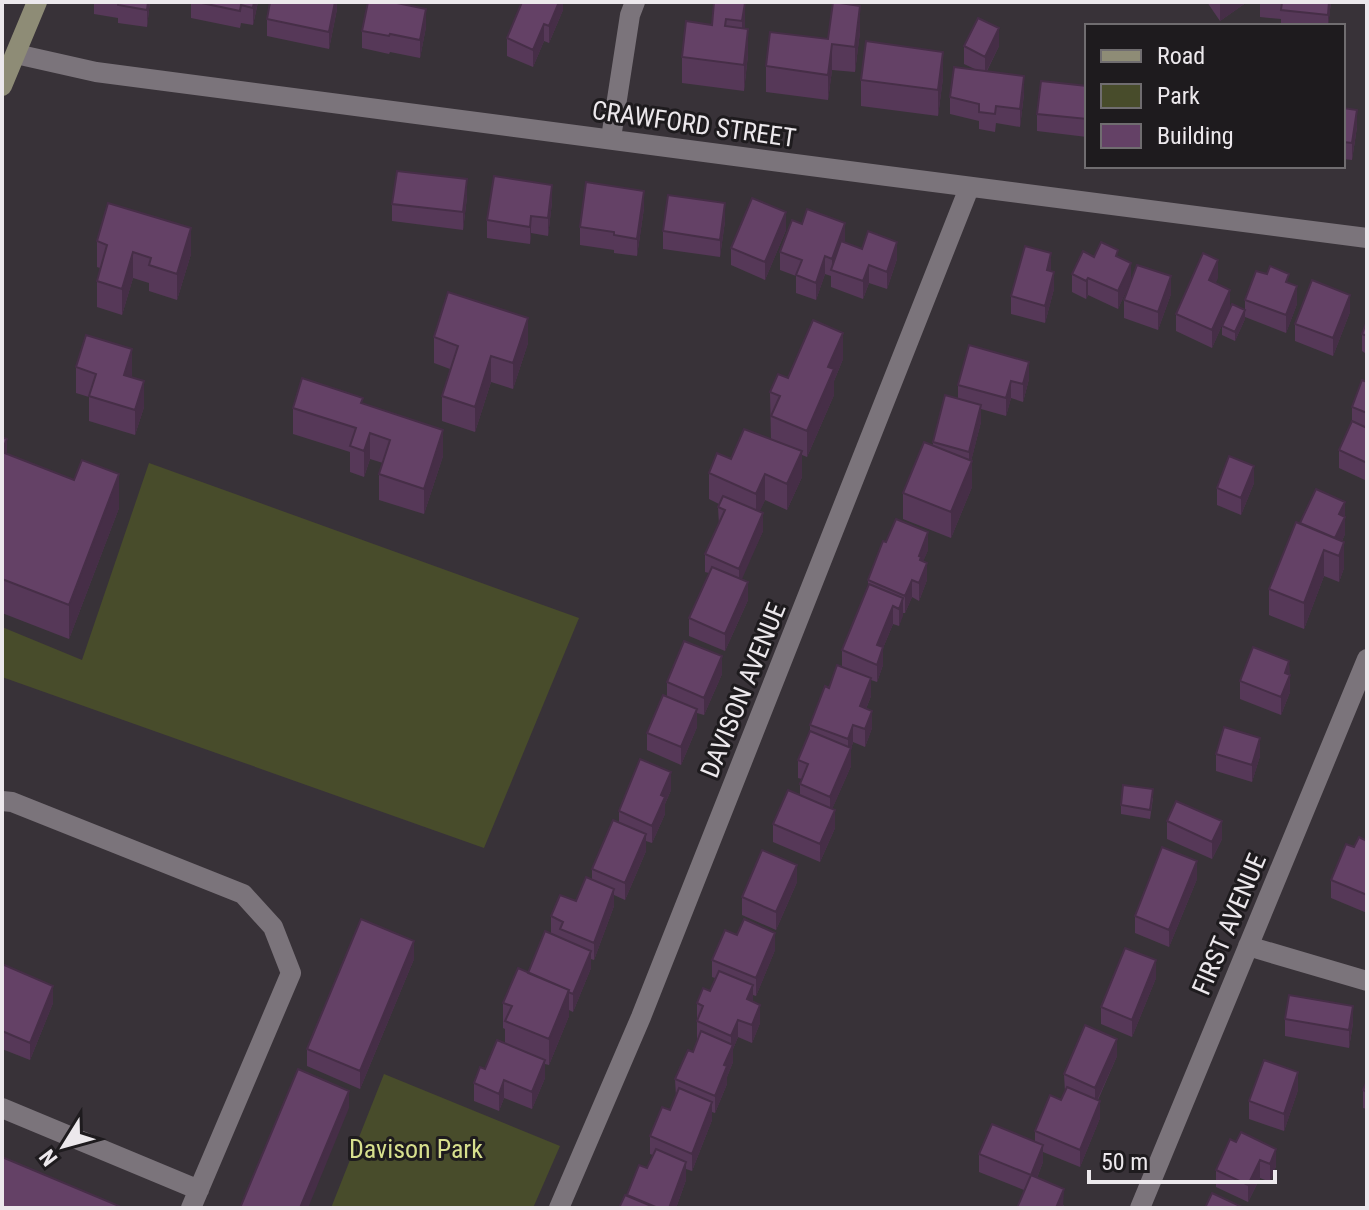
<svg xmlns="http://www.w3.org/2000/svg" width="1369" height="1210" viewBox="0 0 1369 1210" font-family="'Roboto Condensed',sans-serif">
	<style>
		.green { fill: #484c2b }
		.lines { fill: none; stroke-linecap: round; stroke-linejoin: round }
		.street { stroke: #7b747b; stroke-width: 20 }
		.secondary { stroke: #8e8c76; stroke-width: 20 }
		.wall { fill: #563858 }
		.shaded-wall { fill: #462e47 }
		.building { fill: #644166; stroke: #462e47; stroke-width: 2 }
		.labels { text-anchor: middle; stroke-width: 6; stroke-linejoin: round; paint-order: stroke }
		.street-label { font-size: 26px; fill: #ece8ec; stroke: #1e1b1e }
		.park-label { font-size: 26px; fill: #d7df8d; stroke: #1e1b1e }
	</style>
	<rect width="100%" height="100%" fill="#383238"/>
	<!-- green -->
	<path class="green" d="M149,463L579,618L484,848L2,677V627L82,660Z
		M384,1074L560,1146L533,1208H331Z"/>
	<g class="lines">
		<!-- street -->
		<path class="street" d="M16,54L96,72C520,126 943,185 1367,238
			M611,138L630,15L635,2
			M2,801L12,802L243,894L273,927L291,973L191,1208
			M1248,946L1367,981
			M2,1108L199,1190
			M559,1208L641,1017L969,188
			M1140,1208L1367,659"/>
		<!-- secondary -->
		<path class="secondary" d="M2,86L37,2"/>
	</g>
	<!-- wall -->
	<path class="wall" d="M94,2H150L147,27L118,23V18L94,14Z
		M191,2H258L253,25L241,23L240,28L191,18Z
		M337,2V9L329,49L267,36V19Z
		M563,2V10L549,43L544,41L533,67L507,56V38Z
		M736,2L745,29L748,55L744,91L682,83V57L712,25Z
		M1207,2H1247L1220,21Z
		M1260,2H1331L1328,26H1281V19L1260,17Z
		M426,27L420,58L390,52L389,54L362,48V31Z
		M860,32L855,72L832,70L828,100L766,92V66Z
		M964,46H999L987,71L1024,94L1020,127L996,123L995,132L979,129V121L950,114V97L977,70L964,64Z
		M943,78L938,116L861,106V80Z
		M1087,86V137L1037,131V114Z
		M1343,108L1357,127L1352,160L1343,159Z
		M467,197L463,230L392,221V204Z
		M552,202L548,236L531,233L530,244L487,238V220Z
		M644,208L637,256L614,253V250L580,245V227Z
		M725,221L720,257L663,249V231Z
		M786,230L765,280L731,265V248Z
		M845,240L844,242L862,249L897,259L887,289L869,283L863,299L831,287V276L825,274L816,300L796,293V276L780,270V252Z
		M97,241L191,254L177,300L149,291V283L133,278L122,315L97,307V281L100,268L97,267Z
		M1094,257H1118L1131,280L1118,309L1088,295L1086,299L1072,292V274Z
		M1051,271L1054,289L1045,323L1011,314V296Z
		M1218,278L1215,283L1230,307L1212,348L1176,331V314Z
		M1289,283L1297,304L1286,333L1245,317V300Z
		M1171,294L1158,330L1124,318V300Z
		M1350,312L1333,356L1295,341V324Z
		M1245,319L1235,341L1222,335V326Z
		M1367,321V369L1365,368V353L1362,351V334Z
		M434,337L528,343L513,389L491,382L475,432L442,421V396L450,369L434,363Z
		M843,359L834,381V395L807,457L802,455V477L787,510L765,500L759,512L763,531L741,579L748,600L725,651L689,636V618L709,573L705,572V554L719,525L718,507L719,504L709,499V473L731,459L771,440L770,392L788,378Z
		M76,367L132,375L131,377L144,407L135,435L89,421V397L76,393Z
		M1029,379L1023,402L1011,398L1006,416L981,409V422L971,461L972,487L951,538L903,519V493L933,445V442L958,399V385Z
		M1367,382V481L1339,468V450L1352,422V407Z
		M363,404L443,456L424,514L379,500V474L383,463L370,459L364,477L350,472V452L293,434V408Z
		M2,437L7,454L119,508L69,639L2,613Z
		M1254,483L1241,515L1217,505V488Z
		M1345,502V534L1342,541L1344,568L1339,582L1324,576L1304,629L1269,615V589Z
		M928,550L923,561L927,580L919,601L912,597L905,613H903L899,626L893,624L883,648V665L877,682L871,680V696L866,709L872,728L865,747L853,742L851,749V766L832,809L835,828L820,862L773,842V824L800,795V784L802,779L798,778V760L810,731V725L829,688L842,667V650L868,588V580Z
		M1289,661L1290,692L1281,715L1240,699V681Z
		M722,674L704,715L697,713V727L681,765L647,750V733L667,696V682Z
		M1216,754L1260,756L1252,782L1216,771Z
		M671,790L665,804V814L652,843L646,841V851L625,900L614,895V906L594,960L591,959V968L573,1012L569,1010V1016L549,1065L545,1064V1078L532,1109L504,1098L499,1111L474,1101V1083L505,1043V1029L503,1028V1003L528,973L551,934V916L576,901L592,880V869L619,822V811Z
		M1153,798L1150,819L1121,814V805Z
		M1167,821L1222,839L1212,859L1167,839Z
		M1367,841V913L1331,898V880L1354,847Z
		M1197,879L1169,947L1135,933V916Z
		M797,882L776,930L742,915V897Z
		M775,950L756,996L753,995V1002L760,1023L752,1043L738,1037L733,1049V1062L727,1077V1084L715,1113L712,1112V1120L692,1171L686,1169V1180L676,1208H619L627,1196L647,1168L653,1155L650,1154V1136L670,1110L676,1097L675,1079L693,1052L698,1039H697V1003L710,991L715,978L712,977V960Z
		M414,959L360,1089L307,1066V1049Z
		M2,964L53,1003L30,1060L2,1049Z
		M1156,978L1132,1037L1101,1024V1007Z
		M1285,1019L1353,1023L1349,1048L1285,1036Z
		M1117,1056L1098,1100L1100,1118L1080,1167L1043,1152V1162L1037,1178L1064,1206L1063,1208H1017L1024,1190L979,1172V1154L1035,1141V1131L1061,1100L1065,1092L1064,1074Z
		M1367,1081V1109L1363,1108V1090Z
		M1298,1090L1284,1131L1249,1119V1101Z
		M1230,1139L1276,1166L1270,1182L1260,1178L1248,1202L1216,1187V1170Z"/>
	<!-- shaded-wall -->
	<path class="shaded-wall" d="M148,2H150L147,27V10Z
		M254,2H258L253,25V8Z
		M335,2H337V9L329,49V32Z
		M559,2H563V10L549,43V26Z
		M1220,2H1247L1220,21Z
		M1329,2H1331L1328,26V15Z
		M745,3V29L742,47V21Z
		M860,6V32L855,72V47Z
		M426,9V27L420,58V40Z
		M544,24V41L533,67V50Z
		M999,28V46L985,74V57Z
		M748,29V55L744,91V65Z
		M832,44V70L828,100V75Z
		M943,52V78L938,116V90Z
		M1024,76V94L1020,127V109Z
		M1357,110V127L1352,160V143Z
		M467,179V197L463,230V212Z
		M552,185V202L548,236V218Z
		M644,191V208L637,256V239Z
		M725,203V221L720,257V240Z
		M786,212V230L765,280V262Z
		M531,216V233L530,244V227Z
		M845,223V240L834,271L832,270V259Z
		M191,228V254L177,300V274Z
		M897,242V259L887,289V272Z
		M133,252V278L122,315V289Z
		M1051,253V270H1047Z
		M825,256V274L816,300V283Z
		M1218,260V278L1209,298V280Z
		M1131,263V280L1118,309V291Z
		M869,265V283L863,299V281Z
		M1054,272V289L1045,323V306Z
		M1171,276V294L1158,330V312Z
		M1088,278V295L1086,299V281Z
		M1297,286V304L1286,333V315Z
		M1230,290V307L1212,348V330Z
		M1350,295V312L1333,356V338Z
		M1245,310V319L1235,341V332Z
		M528,318V343L513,389V363Z
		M843,333V359L834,381V395L807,457V431L828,367Z
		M132,349V375L124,401V375Z
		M491,356V382L475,432V407Z
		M1029,362V379L1023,402V384Z
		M144,381V407L135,435V410Z
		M1011,381V398L1006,416V398Z
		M981,405V422L969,469L972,461V487L951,538V512L969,469V452Z
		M443,430V456L424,514V489Z
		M370,433V459L364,477V451Z
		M7,439V472L2,451Z
		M802,451V477L787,510V484Z
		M1254,466V483L1241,515V498Z
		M119,474V508L69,639V605Z
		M765,474V500L756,520V494Z
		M1345,502V534L1336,555L1335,539L1339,514Z
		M763,513V531L739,586V569Z
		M928,532V550L921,567L919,556Z
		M1344,542V568L1339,582V556Z
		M1324,550V576L1304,629V603Z
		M927,563V580L919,601V583Z
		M912,580V597L905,613V596Z
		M748,582V600L725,651V634Z
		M903,598V616L899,626V609Z
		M893,606V624L883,648V665L877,682V645Z
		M722,656V674L704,715V698Z
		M1289,661L1290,692L1281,715V697L1285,673Z
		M871,678V696L860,724V706Z
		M697,709V727L681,765V747Z
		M872,711V728L865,747V729Z
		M853,725V742L851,749V766L830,814V797L848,755V739Z
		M1260,738V756L1252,782V765Z
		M671,772V790L665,804V814L652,843V826L661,795Z
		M835,810V828L820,862V844Z
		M1222,821V839L1212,859V842Z
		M646,834V851L625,900V883Z
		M1197,861V879L1169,947V930Z
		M797,865V882L776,930V912Z
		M614,889V906L594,960V943Z
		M775,933V950L756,996V978Z
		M414,941V959L360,1089V1071Z
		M591,951V968L573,1012V994Z
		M1156,960V978L1132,1037V1020Z
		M753,985V1003L747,999Z
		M53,986V1003L30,1060V1043Z
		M569,990V1016L549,1065V1039Z
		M760,1005V1023L752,1043V1025Z
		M1353,1006V1023L1349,1048V1030Z
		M738,1020V1037L733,1049V1062L727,1077V1084L715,1113V1096L724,1065L731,1049V1036Z
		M1117,1039V1056L1095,1105V1088Z
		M545,1060V1078L532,1109V1092Z
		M1298,1072V1090L1284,1131V1114Z
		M504,1080V1098L499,1111V1094Z
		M349,1091V1108L308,1208H300Z
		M1100,1101V1118L1080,1167V1150Z
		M712,1102V1120L692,1171V1154Z
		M1043,1145V1162L1031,1193V1175Z
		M1276,1149V1166L1270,1182V1164Z
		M1260,1160V1178L1248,1202V1185Z
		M686,1162V1180L676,1208H669Z
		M1064,1189L1063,1208H1056Z"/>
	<!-- building -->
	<path class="building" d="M118,2H148L147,10L118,5Z
		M197,2H254L253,8L241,5L240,11Z
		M270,2H335L329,32L267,19Z
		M368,2H392L426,9L420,40L390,34L389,36L362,31Z
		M522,2H559L549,26L544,24L533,50L507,38Z
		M714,2L745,3L742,21L726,19L725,26L748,29L744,65L682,57L686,21L712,25Z
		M833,2L860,6L855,47L832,44L828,75L766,66L770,32L828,39Z
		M1282,2H1329L1328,15L1281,10Z
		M978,18L999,28L985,57L964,46Z
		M866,41L943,52L938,90L861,80Z
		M954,67L1024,76L1020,109L996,106L995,114L979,112V104L950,97Z
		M1041,81L1087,86V119L1037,114Z
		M1343,108L1357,110L1352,143L1343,142Z
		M397,171L467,179L463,212L392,204Z
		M494,176L552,185L548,218L531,216L530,227L487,220Z
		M586,182L644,191L637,239L614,235V232L580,227Z
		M668,195L725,203L720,240L663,231Z
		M752,198L786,212L765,262L731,248Z
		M108,203L191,228L177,274L149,265L151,258L133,252L122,289L97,281L107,245L97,241Z
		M807,209L845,223L832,259L825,256L816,283L796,275L802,260L780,252L792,220L802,224Z
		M868,231L897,242L887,272L869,265L863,281L831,270L841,241L862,249Z
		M1101,242L1118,250L1116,256L1131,263L1118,291L1088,278L1086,281L1072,274L1083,251L1094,257Z
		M1025,246L1051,253L1047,270L1054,272L1045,306L1011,296Z
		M1203,253L1218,260L1209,280L1230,290L1212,330L1176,314Z
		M1137,265L1171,276L1158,312L1124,300Z
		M1270,266L1289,274L1286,282L1297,286L1286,315L1245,300L1256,271L1267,274Z
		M1312,280L1350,295L1333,338L1295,324Z
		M448,292L528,318L513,363L491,356L475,407L442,396L458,346L434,337Z
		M1232,304L1245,310L1235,332L1222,326Z
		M813,320L843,333L828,367L834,369L807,431L771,416L780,396L770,392L778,374L788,378Z
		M1367,321V336L1362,334Z
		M86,335L132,349L124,375L144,381L135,410L89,396L96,374L76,367Z
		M969,345L1029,362L1023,384L1011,381L1006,398L958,385Z
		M302,378L363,398L361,403L443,430L424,489L379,474L390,440L370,433L364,451L350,446L356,428L293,408Z
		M1362,380L1367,382V413L1352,407Z
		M945,395L981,405L969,452L933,442Z
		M1352,421L1367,428V463L1339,450Z
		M744,429L802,451L787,484L765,474L756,494L709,473L717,453L731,459Z
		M2,437L7,439L2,451Z
		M924,442L972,461L951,512L903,493Z
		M2,452L74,480L82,460L119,474L69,605L2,579Z
		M1229,456L1254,466L1241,498L1217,488Z
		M1316,489L1345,502L1339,514L1345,517L1335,538L1300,523Z
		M723,496L763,513L739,569L705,554L725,510L718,507Z
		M896,519L928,532L919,556L921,557L920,560L927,563L919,583L912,580L905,596L868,580L883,541L886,542Z
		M1296,522L1344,542L1339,556L1324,550L1304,603L1269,589Z
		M712,567L748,582L725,634L689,618Z
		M869,584L903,598L899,609L893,606L877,645L883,647L877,665L842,650Z
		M684,641L722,656L704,698L667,682Z
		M1253,647L1289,661L1285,673L1290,675L1281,697L1240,681Z
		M837,665L871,678L860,706L872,711L865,729L853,725L848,739L810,725L825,686L829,688Z
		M663,695L697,709L681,747L647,733Z
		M1224,727L1260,738L1252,765L1216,754Z
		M810,731L851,748L830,797L800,784L808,764L798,760Z
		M640,759L671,772L661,795L665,797L652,826L619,811Z
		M1123,785L1153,789L1150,810L1121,805Z
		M788,790L835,810L820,844L773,824Z
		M1176,801L1222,821L1212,842L1167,821Z
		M613,820L646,834L625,883L592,869Z
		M1359,837L1367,841V895L1331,880L1346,844L1354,847Z
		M1162,847L1197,861L1169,930L1135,916Z
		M762,850L797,865L776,912L742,897Z
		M586,877L614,889L594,943L560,929L563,922L551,916L560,895L576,901Z
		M361,919L414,941L360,1071L307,1049Z
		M744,919L775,933L756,978L712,960L725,930L737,935Z
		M545,931L591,951L573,994L568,992L569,990L528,973Z
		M1125,948L1156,960L1132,1020L1101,1007Z
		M2,964L53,986L30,1043L2,1031Z
		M518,968L569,990L549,1039L505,1021L512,1006L503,1003Z
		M719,971L753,985L747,999L760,1005L752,1025L738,1020L731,1036L697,1021L703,1006L697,1003L703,988L710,991Z
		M1289,995L1353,1006L1349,1030L1285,1019Z
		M1085,1025L1117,1039L1095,1088L1064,1074Z
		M701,1031L733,1045L724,1065L727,1066L715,1096L675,1079L688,1050L693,1052Z
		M497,1040L545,1060L532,1092L504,1080L499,1094L474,1083L480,1067L485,1069Z
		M1264,1060L1298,1072L1284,1114L1249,1101Z
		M298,1069L349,1091L300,1208H240Z
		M1367,1081V1092L1363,1090Z
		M1067,1087L1100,1101L1080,1150L1035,1131L1050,1095L1061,1100Z
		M679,1088L712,1102L692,1154L650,1136L662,1107L670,1110Z
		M992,1124L1043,1145L1031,1175L979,1154Z
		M1241,1132L1276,1149L1270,1164L1260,1160L1248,1185L1216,1170L1230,1139L1236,1142Z
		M656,1149L686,1162L669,1208H658L627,1195L639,1165L647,1168Z
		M2,1157L119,1206L118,1208H2Z
		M1031,1175L1064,1189L1056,1208H1017Z
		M1212,1193L1242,1207L1241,1208H1205Z
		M625,1195L656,1208H619Z"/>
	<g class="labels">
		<!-- street labels -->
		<g class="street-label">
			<text transform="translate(694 124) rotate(8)" y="9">CRAWFORD STREET</text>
			<text transform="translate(743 690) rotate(-68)" y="9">DAVISON AVENUE</text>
			<text transform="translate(1229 924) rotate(-67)" y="9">FIRST AVENUE</text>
		</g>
		<!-- park labels -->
		<g class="park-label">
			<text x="416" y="1158">Davison Park</text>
		</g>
	</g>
	<!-- border -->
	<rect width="1369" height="1210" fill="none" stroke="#ece8ec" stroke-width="8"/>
	<!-- legend -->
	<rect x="1085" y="24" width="260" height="144" fill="#1e1b1e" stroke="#706d70" stroke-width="2"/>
	<rect x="1101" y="50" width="40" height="12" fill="#8e8c76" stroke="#706d70" stroke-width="2"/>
	<text x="1157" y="64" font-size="24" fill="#ece8ec">Road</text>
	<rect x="1101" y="84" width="40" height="24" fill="#484c2b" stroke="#706d70" stroke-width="2"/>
	<text x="1157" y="104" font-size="24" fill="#ece8ec">Park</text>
	<rect x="1101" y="124" width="40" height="24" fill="#644166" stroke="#706d70" stroke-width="2"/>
	<text x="1157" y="144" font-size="24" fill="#ece8ec">Building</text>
	<!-- north arrow -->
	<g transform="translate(64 1146) rotate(233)" stroke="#1e1b1e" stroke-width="6" paint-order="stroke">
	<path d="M0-6L14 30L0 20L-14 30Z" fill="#ece8ec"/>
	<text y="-12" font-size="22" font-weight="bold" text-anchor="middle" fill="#ece8ec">N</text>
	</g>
	<!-- scale -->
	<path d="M1089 1170v12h186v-12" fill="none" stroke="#ece8ec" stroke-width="4"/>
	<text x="1101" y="1170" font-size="24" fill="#ece8ec" stroke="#1e1b1e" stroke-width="6" paint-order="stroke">50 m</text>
</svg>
